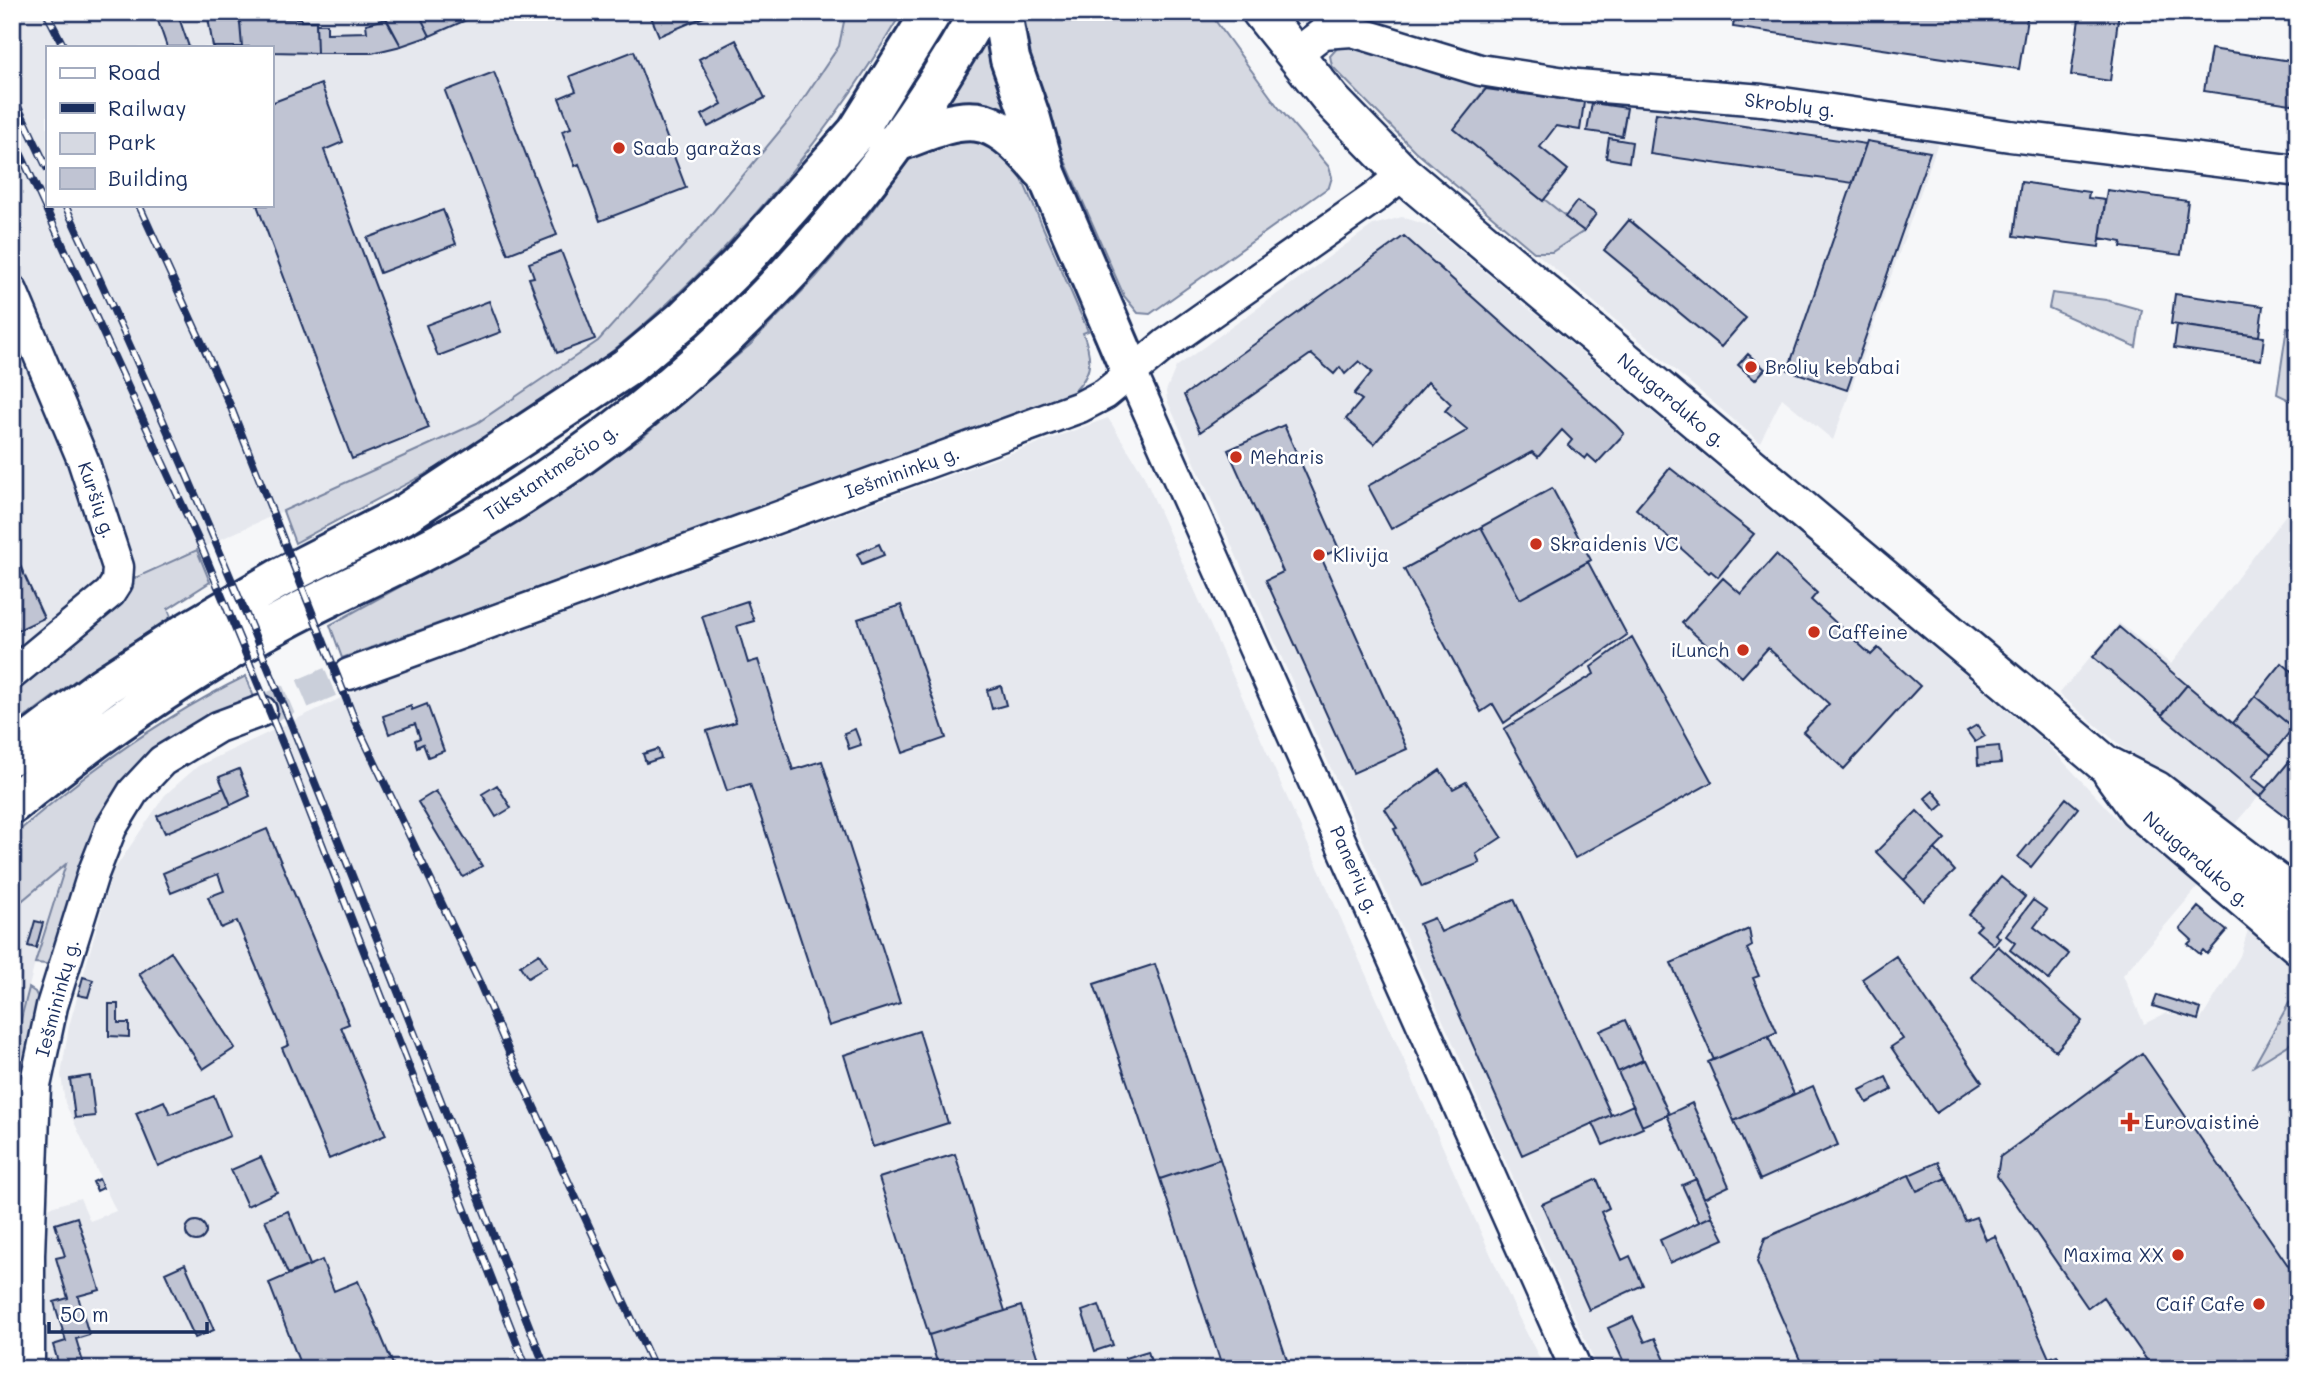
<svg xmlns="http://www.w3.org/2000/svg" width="2310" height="1381" viewBox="0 0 2310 1381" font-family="Mali,sans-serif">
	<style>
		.built { fill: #e6e8ee; fill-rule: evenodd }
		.green { fill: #d6d9e2; stroke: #7884a0; stroke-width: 2 }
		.building { fill: #c0c4d3; stroke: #1b2f5e; stroke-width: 2 }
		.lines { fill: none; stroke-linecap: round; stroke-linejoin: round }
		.minor-tunnel { stroke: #cacfda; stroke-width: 30; stroke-dasharray: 30 15; stroke-linecap: butt }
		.minor-casing { stroke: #1b2f5e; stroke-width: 35 }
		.major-casing { stroke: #1b2f5e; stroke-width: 42 }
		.highway-casing { stroke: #1b2f5e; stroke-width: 44 }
		.minor { stroke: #fff; stroke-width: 30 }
		.major { stroke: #fff; stroke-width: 37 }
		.highway { stroke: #fff; stroke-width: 38 }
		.rail-casing { stroke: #1b2f5e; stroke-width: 8 }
		.rail { stroke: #fff; stroke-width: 5; stroke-dasharray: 16; stroke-linecap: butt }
		.poi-dot { fill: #c8321e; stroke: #fff; stroke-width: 2.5 }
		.labels { text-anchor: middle; stroke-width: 5; stroke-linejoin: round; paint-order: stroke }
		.street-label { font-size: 19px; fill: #1b2f5e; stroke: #fff }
		.poi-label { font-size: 19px; fill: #1b2f5e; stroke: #fff; text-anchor: start }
	</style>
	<rect width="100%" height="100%" fill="#f6f7f9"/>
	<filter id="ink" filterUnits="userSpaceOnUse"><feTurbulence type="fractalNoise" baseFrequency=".0143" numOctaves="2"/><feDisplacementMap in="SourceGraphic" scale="14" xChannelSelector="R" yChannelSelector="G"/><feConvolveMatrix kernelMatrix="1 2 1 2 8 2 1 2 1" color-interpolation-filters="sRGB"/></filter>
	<g filter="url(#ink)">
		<!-- built -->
		<path class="built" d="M12,12H846L839,46L789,120L698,230L598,341L477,423L197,550L94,593L12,653ZM47,47H271V205H47Z
			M1335,49L1480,81L1939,140L1833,440L1782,398L1760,442L1415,151L1338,73L1330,60Z
			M1402,217L1427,225L1448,241L1892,613L2049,746L2116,818L2198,887L2123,975L2144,1024L2166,1013L2200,1021L2240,956L2248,930L2298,972V1369H1598L1167,400L1166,391L1176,367L1373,225Z
			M1108,418L1142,472L1519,1318L1545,1369H12V1225L37,1303L38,1211L80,1198L90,1221L116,1211L65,1103L61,1075L69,1026L112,873L165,795L198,766L364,687Z
			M2298,499V745L2292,758L2226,834L2059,694L2119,623L2171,664Z
			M66,863L35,963L12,1054V909Z"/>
		<!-- green -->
		<path class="green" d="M846,12H902C800,185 658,336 486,440C424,477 358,508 295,543L283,511L477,423L598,341L698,230L789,120L839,46Z
			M1011,12H1209L1278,107L1329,167L1332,177L1329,187L1150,314L1138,313L1124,296L1019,55Z
			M980,29L1024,133L940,107Z
			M1339,46H1350L1490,82L1455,128L1584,231L1552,252H1534L1415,151L1332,66L1330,56Z
			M986,137L1019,172L1088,331L1083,333C1094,362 1092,377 1067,398L342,658L330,625L523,519L644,436L751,344L816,277L868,216L912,156L928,142Z
			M2052,293L2106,300L2142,310L2136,347L2049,308Z
			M2287,327L2298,329V404L2277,394Z
			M197,550L210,582L168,609L171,617L84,674L12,727V688L116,608L126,582Z
			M246,676L255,700L171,739L55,959L47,964L35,963L66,864L12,909V837C82,775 162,717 246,676Z
			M29,988L35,992L40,1002L19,1196L12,1213V1054Z
			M2298,1002V1039L2254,1066L2289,1003Z"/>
		<!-- building -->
		<path class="building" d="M155,12H177L189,47H167Z
			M207,12H239L242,47H213Z
			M383,12H439L422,20L430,36L401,46Z
			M439,12H484L430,36L422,20Z
			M649,12H716L659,36Z
			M1635,12H1673L1672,18Z
			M1735,12H2028L2019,69L1733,27Z
			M2080,12H2119L2110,81L2071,75Z
			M301,18V21H316L317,53L271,52V47H242L240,20Z
			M386,19L401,46L372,53H317L316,24H327V33L367,32L366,24Z
			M736,40L765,98L708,127L702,115L722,104L699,59Z
			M2211,49L2298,62V105L2204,91Z
			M634,51L686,188L600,221L579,164L575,166L562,131L571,128L559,98L576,91L570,76Z
			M494,72L557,235L508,254L445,91Z
			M321,84L343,142L324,150L429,428L352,459L257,205H271V103Z
			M1486,89L1584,102L1580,130L1556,126L1540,147L1568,170L1543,201L1454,129Z
			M1592,103L1627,108L1622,136L1587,131Z
			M1656,113L1866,144L1853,183L1650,154Z
			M1609,138L1632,142L1629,162L1606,158Z
			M1867,141L1930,152L1847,390L1788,370Z
			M2021,182L2089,192L2088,198L2105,200L2099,247L2014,236Z
			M2107,190L2188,201L2181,255L2121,247L2122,242L2100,238Z
			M1577,201L1596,214L1584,231L1565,217Z
			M443,210L456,244L380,273L367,238Z
			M1629,220L1746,318L1721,347L1604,250Z
			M1404,236L1616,425L1624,434L1597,463L1588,455L1585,459L1568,445L1572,440L1562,430L1538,457L1532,452L1391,529L1368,486L1468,430L1445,411L1451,404L1428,382L1374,444L1346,419L1362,400L1354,394L1372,372L1359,361L1345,374L1340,367L1334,374L1311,354L1200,432L1184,395Z
			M561,251L595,339L557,353L529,278L534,277L529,263Z
			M2175,294L2263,306L2259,336L2171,324Z
			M489,301L501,332L438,356L426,325Z
			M2177,325L2264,337L2261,360L2174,348Z
			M1748,354L1765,369L1755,380L1738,365Z
			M1284,425L1339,549L1321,557L1407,749L1353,773L1266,580L1283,572L1228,450Z
			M1670,468L1754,534L1718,577L1711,571L1709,573L1636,509Z
			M1552,488L1591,560L1520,599L1481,527Z
			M1481,527L1520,599L1588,562L1627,635L1504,723L1493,704L1481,712L1404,569Z
			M879,544L884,555L862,564L857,554Z
			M12,548L44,618L12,633Z
			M1776,555L1817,593L1811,600L1871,655L1878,648L1920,686L1844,769L1803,732L1829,704L1768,648L1742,677L1682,623L1723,578L1741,594Z
			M747,601L754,621L737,626L748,663L758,660L793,770L822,761L900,1003L829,1026L750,784L727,791L707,731L736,722L702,616Z
			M901,605L946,738L903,753L858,619Z
			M2119,627L2187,685L2162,715L2093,657Z
			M1632,637L1712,782L1575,858L1504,729L1594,674L1591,667Z
			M2282,663L2298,677V723L2293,728L2255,696Z
			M2187,685L2271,755L2252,777L2267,789L2260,797L2162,715Z
			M1001,686L1006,705L992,709L987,690Z
			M2255,696L2293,728L2271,755L2233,723Z
			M427,704L444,751L428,757L423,744L417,747L415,740L420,738L415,724L389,734L383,716L411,706L412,710Z
			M1977,725L1985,736L1975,742L1967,731Z
			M855,729L861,745L849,749L844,733Z
			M1999,746L2001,763L1978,765L1977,748Z
			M658,749L661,758L646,763L643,754Z
			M2292,758L2298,763V826L2260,797Z
			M239,769L250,796L231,805L219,777Z
			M1440,770L1453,789L1466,782L1502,837L1476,854L1480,863L1422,887L1394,829L1397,828L1385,809Z
			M497,785L511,808L496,817L482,794Z
			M224,788L231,805L165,833L157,816Z
			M436,791L482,866L463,877L418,802Z
			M1933,791L1944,804L1936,811L1925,798Z
			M2066,798L2078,808L2031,867L2018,857Z
			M1917,811L1945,839L1904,880L1876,852Z
			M267,829L349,1024L341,1027L386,1135L329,1159L282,1048L289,1045L237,921L221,928L208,897L224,891L218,874L171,893L163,873Z
			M1935,849L1955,871L1924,901L1904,880Z
			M2001,877L2025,897L1995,934L2000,938L1994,945L1976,930L1981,925L1969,915Z
			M1514,899L1611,1115L1522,1155L1419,924L1434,918L1441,932Z
			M2033,900L2047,910L2034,927L2069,954L2049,980L2010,950L2015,943L2006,936Z
			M2198,907L2227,931L2207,954L2203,950L2200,954L2188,944L2192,940L2180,929Z
			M35,921L43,923L36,948L28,946Z
			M1749,929L1752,946L1747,949L1759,976L1753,978L1777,1032L1714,1060L1671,963Z
			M1998,946L2082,1021L2056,1051L1971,977Z
			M171,952L235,1048L203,1069L139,974Z
			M539,954L547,966L528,978L520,966Z
			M1896,956L1982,1082L1936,1113L1891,1047L1903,1039L1862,979Z
			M1155,964L1220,1159L1160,1179L1094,984Z
			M83,977L93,980L88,997L78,995Z
			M2157,995L2201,1009L2198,1020L2153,1006Z
			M109,1004H118V1023H129V1037L109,1036Z
			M1625,1020L1643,1060L1618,1072L1600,1031Z
			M919,1031L948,1123L873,1147L844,1055Z
			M1768,1036L1794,1094L1734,1121L1708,1062Z
			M2142,1053L2298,1280V1369H2153L2103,1297L2088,1308L1997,1176L2000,1157Z
			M1644,1060L1669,1114L1642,1126L1618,1072Z
			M90,1076L95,1116L75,1118L70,1079Z
			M1886,1077L1892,1090L1867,1103L1860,1090Z
			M1813,1086L1838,1145L1760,1180L1734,1121Z
			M214,1096L230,1136L158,1166L136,1113L164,1101L170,1114Z
			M1692,1103L1729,1186L1704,1198L1667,1115Z
			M1633,1105L1643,1128L1603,1145L1593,1123Z
			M955,1154L1005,1311L929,1335L879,1178Z
			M261,1157L277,1192L247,1206L231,1170Z
			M1220,1159L1290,1369H1223L1160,1179Z
			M1938,1162L1946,1178L1917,1191L1909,1175Z
			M1909,1175L1917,1191L1946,1178L1965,1221L1976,1217L1986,1240L1995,1236L2049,1358L2057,1355L2064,1369H1804L1757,1262L1765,1238Z
			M99,1179L103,1188L97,1191L93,1182Z
			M1597,1179L1609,1208L1601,1212L1622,1260L1630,1256L1643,1285L1589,1310L1542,1204Z
			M1696,1179L1712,1216L1699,1222L1682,1185Z
			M288,1211L310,1265L288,1274L265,1220Z
			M1712,1216L1724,1239L1670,1263L1660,1240Z
			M77,1217L100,1290L78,1296L89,1335L76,1339L85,1369H60L53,1345L66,1341L54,1302L68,1298L56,1258L65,1256L55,1224Z
			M186 1231a10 10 0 1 1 20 0a10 10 0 1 1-20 0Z
			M322,1260L334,1291L358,1281L395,1369H302L269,1283Z
			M185,1264L214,1330L195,1338L165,1273Z
			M1099,1305L1113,1345L1095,1351L1082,1311Z
			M1021,1306L1041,1369H939L929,1335Z
			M1633,1317L1645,1342L1655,1338L1669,1369H1627L1608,1328Z
			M1148,1351L1152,1366L1128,1369L1125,1358Z"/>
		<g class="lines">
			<!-- minor-tunnel -->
			<path class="minor-tunnel" d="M261,711L349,674"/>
			<!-- minor casing -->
			<g class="minor-casing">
				<path id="minor" d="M1293,56L1323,33L1352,31L1480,70L1578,85L1762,100L2010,136L2298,171
					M12,291L83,460L118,567L117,582L110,593L12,674
					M1131,372L1576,1369
					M349,674L1080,407L1105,394L1166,344L1375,197L1403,174
					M29,1369V1255L35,1086L52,1006L93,874L111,828L133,792L162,761L218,727L261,711"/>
			</g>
			<!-- major casing -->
			<g class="major-casing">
				<path id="major" d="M1261,12L1333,102L1403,174L2105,764L2156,790L2298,899
					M2112,773L2138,809L2298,945"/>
			</g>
			<!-- highway casing -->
			<g class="highway-casing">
				<path id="highway" d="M1002,12L1010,59L1031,119L1046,173L1131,372
					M892,144C967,115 986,104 1042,170
					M12,755L102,687L184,634L280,578L403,515L627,367L684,319L739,265L857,132L932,12
					M12,804C97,734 189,670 286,619C348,586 414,559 474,524C684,403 861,224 979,12"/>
			</g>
			<!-- minor -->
			<use href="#minor" class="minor"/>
			<!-- major -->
			<use href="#major" class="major"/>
			<!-- highway -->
			<use href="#highway" class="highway"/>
			<!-- rail casing -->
			<g class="rail-casing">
				<path id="rail" d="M46,12L64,47
					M12,94L47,168
					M12,135L202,548L287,754L527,1369
					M65,205C244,584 392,978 546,1369
					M139,205L230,405L355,721L480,984L514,1064L655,1369"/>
			</g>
			<!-- rail -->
			<use href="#rail" class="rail"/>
		</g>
	</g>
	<!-- markers -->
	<g class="poi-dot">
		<circle cx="619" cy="148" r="7"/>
		<circle cx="1751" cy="367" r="7"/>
		<circle cx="1236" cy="457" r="7"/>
		<circle cx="1536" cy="544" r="7"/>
		<circle cx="1319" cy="555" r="7"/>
		<circle cx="1814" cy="632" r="7"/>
		<circle cx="1743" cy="650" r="7"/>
		<path d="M2126.5 1111.5h7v7h7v7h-7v7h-7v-7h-7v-7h7z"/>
		<circle cx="2178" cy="1255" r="7"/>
		<circle cx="2259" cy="1304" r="7"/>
	</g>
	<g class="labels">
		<!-- street labels -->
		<g class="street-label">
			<text transform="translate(1790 105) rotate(7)" y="7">Skroblų g.</text>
			<text transform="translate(1672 400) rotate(40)" y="7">Naugarduko g.</text>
			<text transform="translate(551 472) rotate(-34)" y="7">Tūkstantmečio g.</text>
			<text transform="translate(902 472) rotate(-20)" y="7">Iešmininkų g.</text>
			<text transform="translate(97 500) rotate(71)" y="7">Kuršių g.</text>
			<text transform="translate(2197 859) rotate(41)" y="7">Naugarduko g.</text>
			<text transform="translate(1355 870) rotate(66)" y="7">Panerių g.</text>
			<text transform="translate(57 998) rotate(-75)" y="7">Iešmininkų g.</text>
		</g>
		<!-- poi labels -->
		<g class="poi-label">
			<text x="633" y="155">Saab garažas</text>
			<text x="1765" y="374">Brolių kebabai</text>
			<text x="1250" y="464">Meharis</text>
			<text x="1550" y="551">Skraidenis VC</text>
			<text x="1333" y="562">Klivija</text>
			<text x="1828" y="639">Caffeine</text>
			<text x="1729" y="657" text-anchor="end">iLunch</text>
			<text x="2144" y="1129">Eurovaistinė</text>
			<text x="2164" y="1262" text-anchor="end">Maxima XX</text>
			<text x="2245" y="1311" text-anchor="end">Caif Cafe</text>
		</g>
	</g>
	<!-- margin -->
	<rect width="2310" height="1381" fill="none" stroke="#fff" stroke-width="42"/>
	<rect x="21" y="21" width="2268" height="1339" fill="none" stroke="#1b2f5e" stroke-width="2.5" filter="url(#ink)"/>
	<!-- legend -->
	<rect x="46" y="46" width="228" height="161" fill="#ffffff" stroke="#a4acbf" stroke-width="2"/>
	<rect x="60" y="68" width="35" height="10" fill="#ffffff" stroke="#a4acbf" stroke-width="2"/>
	<text x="108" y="80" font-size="21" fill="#1b2f5e">Road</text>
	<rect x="60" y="103" width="35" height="10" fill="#1b2f5e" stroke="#a4acbf" stroke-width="2"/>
	<text x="108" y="116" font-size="21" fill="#1b2f5e">Railway</text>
	<rect x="60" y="133" width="35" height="21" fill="#d6d9e2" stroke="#a4acbf" stroke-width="2"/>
	<text x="108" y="150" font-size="21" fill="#1b2f5e">Park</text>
	<rect x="60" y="168" width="35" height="21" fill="#c0c4d3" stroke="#a4acbf" stroke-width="2"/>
	<text x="108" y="186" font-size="21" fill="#1b2f5e">Building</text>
	<!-- scale -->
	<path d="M49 1322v10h158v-10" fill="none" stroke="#1b2f5e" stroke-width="3.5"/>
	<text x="60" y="1322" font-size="21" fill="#1b2f5e" stroke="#ffffff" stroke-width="5" paint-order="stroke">50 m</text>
</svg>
